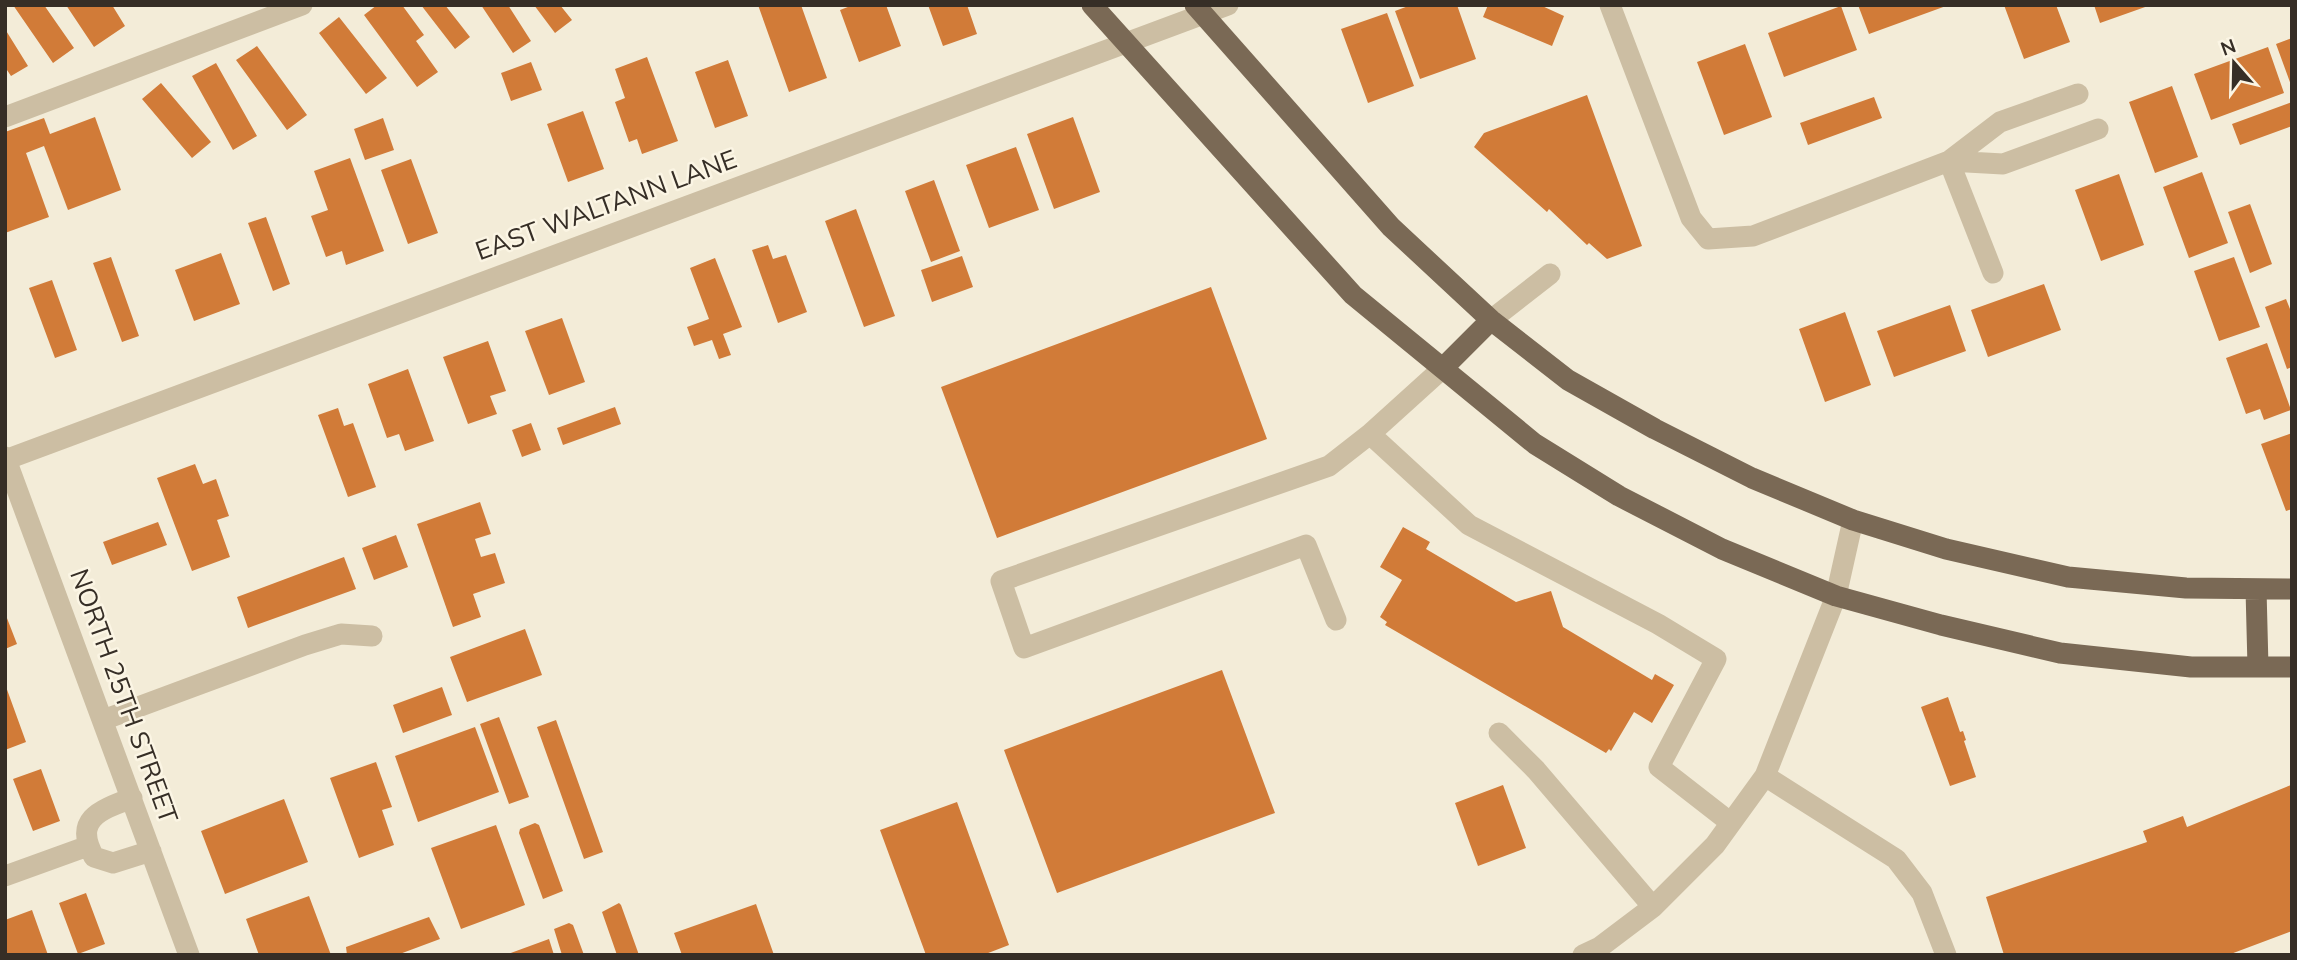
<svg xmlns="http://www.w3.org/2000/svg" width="2297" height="960" viewBox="0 0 2297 960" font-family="Mulish,sans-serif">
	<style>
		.building { fill: #d17b38 }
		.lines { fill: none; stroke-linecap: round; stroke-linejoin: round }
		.minor { stroke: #ccbea3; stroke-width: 21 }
		.major { stroke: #7a6955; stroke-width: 21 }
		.labels { text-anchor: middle; stroke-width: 5; stroke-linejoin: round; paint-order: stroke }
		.street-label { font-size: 26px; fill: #362e26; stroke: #fbf5e4 }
	</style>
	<rect width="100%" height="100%" fill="#f3ecd8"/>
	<!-- building -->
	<path class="building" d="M13,5H44L74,48L53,63Z
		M66,5H112L125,26L94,47Z
		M377,5H402L424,35L416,41L438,72L417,87L364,15Z
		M421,5H445L470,37L455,49Z
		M481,5H508L531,41L513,53Z
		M534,5H560L572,20L555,33Z
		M758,5H801L827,78L789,92Z
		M853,5H886L901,46L859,62L840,10Z
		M928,5H967L977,34L943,46Z
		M1411,5H1457L1476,59L1420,79L1395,11Z
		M1488,5H1540L1564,16L1552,46L1483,17Z
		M1858,5H1946V6L1869,34Z
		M2004,5H2056L2070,42L2024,59Z
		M2094,5H2148V6L2100,23Z
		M1841,6L1857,50L1784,77L1768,33Z
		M1387,13L1414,86L1368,103L1341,29Z
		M339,17L387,78L366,94L319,33Z
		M5,29L28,66L11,76L5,67Z
		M2292,38V85H2291L2276,44Z
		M1745,44L1772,117L1724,135L1697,62Z
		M257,46L307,115L287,130L236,60Z
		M2268,47L2284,93L2211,120L2194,74Z
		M647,57L678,141L642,154L637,139L629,142L615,102L625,98L615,69Z
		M728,60L748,116L715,128L695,72Z
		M531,62L542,90L511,101L501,73Z
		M216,63L257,136L233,150L192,76Z
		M161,83L211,142L192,158L142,99Z
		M2172,86L2198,157L2155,173L2129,102Z
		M1587,95L1642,246L1607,259L1589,243L1587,245L1549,209L1547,212L1474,147L1484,133Z
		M1874,97L1882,118L1808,145L1800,123Z
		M2292,102V126L2240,145L2232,124Z
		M583,111L604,169L568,182L547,124Z
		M95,117L121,190L68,210L44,146L26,153L49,217L5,233V132L44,118L50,134Z
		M1073,117L1100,192L1054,209L1027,134Z
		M383,118L394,150L365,160L354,129Z
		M1016,147L1039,210L989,228L966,165Z
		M350,158L384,251L346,265L342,251L326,257L311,216L328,210L314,171Z
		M411,159L438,233L408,244L381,170Z
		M2202,172L2228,243L2189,258L2163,187Z
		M2119,174L2144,245L2101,261L2075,190Z
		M934,180L960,251L931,262L905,191Z
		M2250,204L2272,264L2250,273L2228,212Z
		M856,209L895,316L864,327L825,221Z
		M266,217L290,284L273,291L248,223Z
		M768,245L773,259L786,255L807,312L778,323L752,250Z
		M221,253L240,304L194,321L175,270Z
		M962,256L973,287L932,302L921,270Z
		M111,257L139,336L122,342L93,263Z
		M2234,257L2260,327L2219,341L2194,271Z
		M715,258L742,327L723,334L731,355L719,359L712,340L694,346L687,327L709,319L690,268Z
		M52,280L77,350L55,358L29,288Z
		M2044,284L2061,330L1988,357L1971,310Z
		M1211,287L1267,439L997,538L941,387Z
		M2286,299L2292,314V367L2287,369L2265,307Z
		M1950,305L1966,351L1894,377L1877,331Z
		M1845,312L1871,385L1825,402L1799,329Z
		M562,318L585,382L549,395L525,331Z
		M488,341L506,391L490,396L497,414L468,424L443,357Z
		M2267,343L2291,410L2264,420L2260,409L2246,414L2226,358Z
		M408,369L434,441L405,451L399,434L387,438L368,384Z
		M615,407L621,424L563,445L557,428Z
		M338,408L344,426L353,423L376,487L348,497L318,415Z
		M531,423L541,450L522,457L512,430Z
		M2292,433V509L2286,511L2261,444Z
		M195,464L203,484L216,479L229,516L217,520L230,557L192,571L157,478Z
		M480,502L491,534L475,539L481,557L495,553L505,583L473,594L481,617L453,627L417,524Z
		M158,522L167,545L112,565L103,542Z
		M1403,527L1430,542L1426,549L1516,602L1551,591L1563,627L1652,680L1655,674L1674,685L1652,723L1634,712L1611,751L1609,749L1606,753L1385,625L1387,622L1380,617L1402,580L1380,567Z
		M396,535L408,567L374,580L362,548Z
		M344,557L356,589L248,628L237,597Z
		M5,613L17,644L5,649Z
		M525,629L542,675L467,702L450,657Z
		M1222,670L1275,813L1057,893L1004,750Z
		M5,684L26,742L5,750Z
		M442,687L452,715L403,733L393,705Z
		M1948,697L1960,732L1963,731L1966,740L1964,741L1976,777L1950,786L1921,707Z
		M499,717L529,797L509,804L480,724Z
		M556,720L603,852L584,859L537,727Z
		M475,727L499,792L418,822L395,756Z
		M376,762L392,807L382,810L394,845L359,858L330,778Z
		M41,769L60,821L33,831L13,779Z
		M1503,785L1526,848L1478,866L1455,803Z
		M2291,785L2292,931L2228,955H2004L1986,897L2147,842L2143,831L2183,816L2187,827Z
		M284,799L308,862L225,894L201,831Z
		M957,802L1009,945L983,955H926L880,830Z
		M535,823L539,825L563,891L543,899L519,833L520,829Z
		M496,825L525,905L461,929L431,848Z
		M86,893L105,944L78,954L59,903Z
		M309,896L331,955H259L246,919Z
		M619,903L621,905L639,955H617L602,912Z
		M756,904L774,955H682L674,933Z
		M32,910L48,955H5V920Z
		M429,917L440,939L397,955H347L346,947Z
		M569,923L573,925L584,955H562L554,929Z
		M549,939L554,955H508V954Z"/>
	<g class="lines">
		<!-- minor -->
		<path class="minor" d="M1610,5L1691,218L1708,239L1753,236L1949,161L2000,122L2078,94
			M5,117L302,5
			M1949,161L2003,164L2098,129
			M1949,161L1993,273
			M1491,320L1550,274
			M1370,434L1469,525L1658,624L1716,659L1659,767L1731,823
			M5,457L189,955
			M5,460L1228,5
			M1336,620L1306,545L1024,648L1001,581L1329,466L1370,434L1443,368
			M103,720L305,645L341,634L372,636
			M1499,733L1536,770L1653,907
			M1765,776L1896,859L1922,893L1946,955
			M132,798C100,810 73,819 94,857L113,863L151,851
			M5,876L88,846
			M1583,955L1600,947L1653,907L1715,845L1765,776L1836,596L1853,520"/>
		<!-- major -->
		<path class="major" d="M1092,5L1353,295L1535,444L1619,496L1722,549L1836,596L1941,625L2060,653L2191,667H2292
			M1195,5L1391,227L1491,320L1568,380L1655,429L1752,478L1853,520L1946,549L2068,577L2186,588L2292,589
			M1443,368L1491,320
			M2256,589L2258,667"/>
	</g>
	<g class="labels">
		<!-- street labels -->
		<g class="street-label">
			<text transform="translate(606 205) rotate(-20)" y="9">EAST WALTANN LANE</text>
			<text transform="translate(124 696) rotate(70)" y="9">NORTH 25TH STREET</text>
		</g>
	</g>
	<!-- border -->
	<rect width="2297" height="960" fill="none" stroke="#362e26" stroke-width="14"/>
	<!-- north arrow -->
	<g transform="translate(2234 63) rotate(340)" stroke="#fbf5e4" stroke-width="5" paint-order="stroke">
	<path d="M0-5L12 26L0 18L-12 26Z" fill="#362e26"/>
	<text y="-10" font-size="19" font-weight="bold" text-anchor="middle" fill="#362e26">N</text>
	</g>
</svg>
